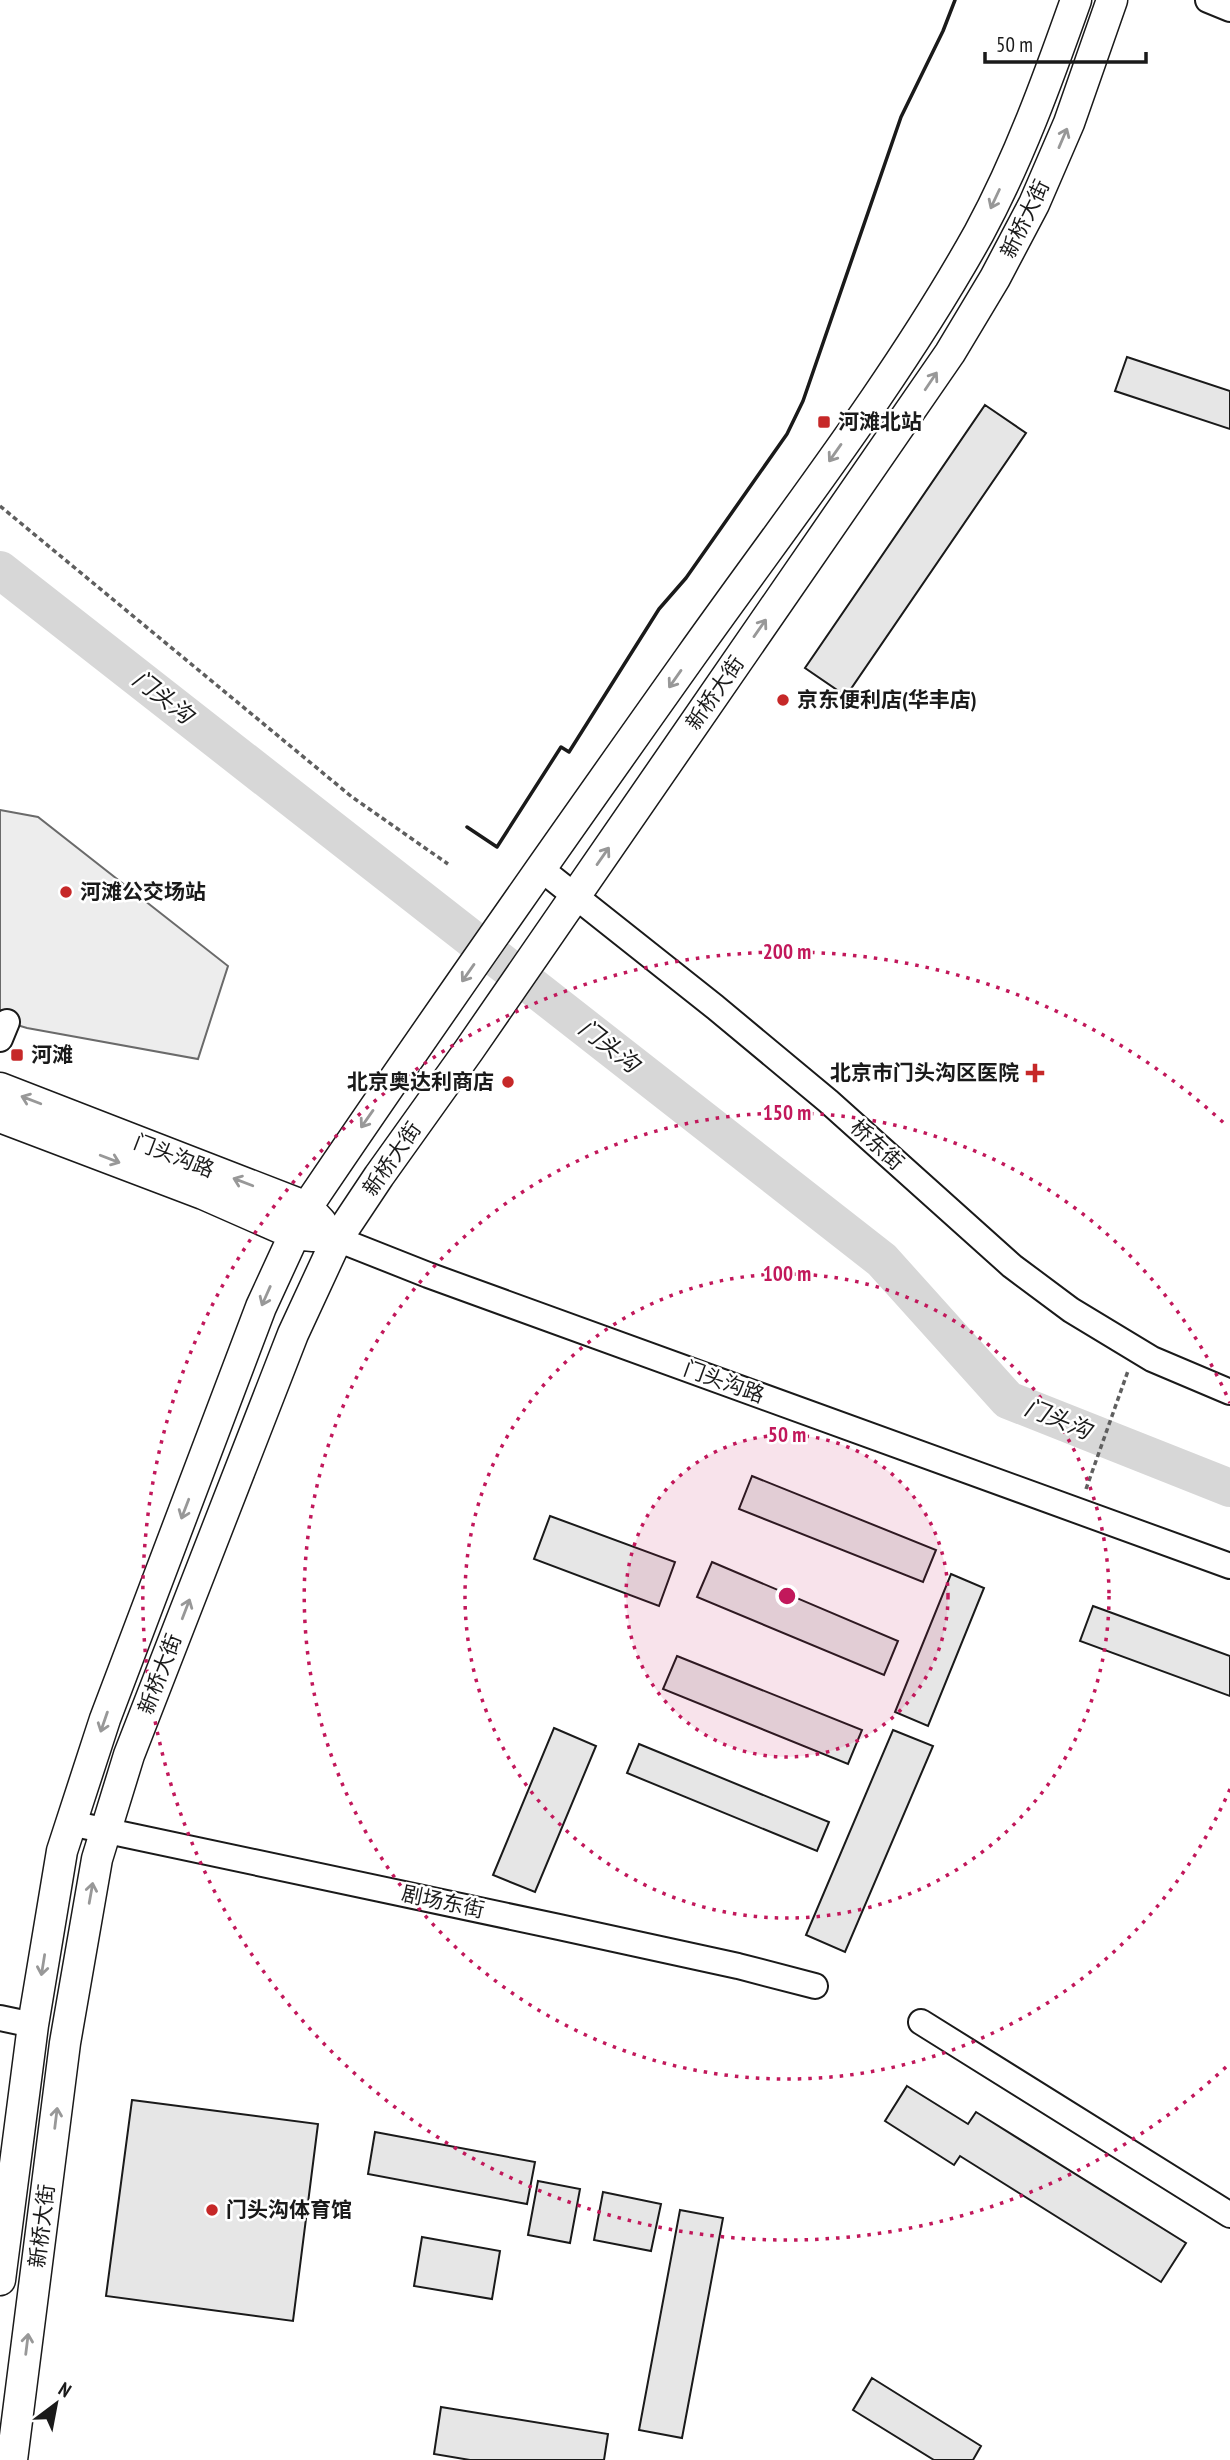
<svg xmlns="http://www.w3.org/2000/svg" width="1230" height="2460" viewBox="0 0 1230 2460" font-family="'PT Sans Narrow','Noto Sans SC',sans-serif">
	<style>
		.built { fill: #ededed; stroke: #6a6a6a; stroke-width: 2 }
		.lines { fill: none; stroke-linecap: round; stroke-linejoin: round }
		.river { stroke: #d7d7d7; stroke-width: 38 }
		.building { fill: #e6e6e6; stroke: #1a1a1a; stroke-width: 2 }
		.minor-casing { stroke: #1a1a1a; stroke-width: 28 }
		.major-casing { stroke: #1a1a1a; stroke-width: 33 }
		.path { stroke: #5f5f5f; stroke-width: 3.5; stroke-dasharray: 5 3.5; stroke-linecap: butt }
		.minor { stroke: #fff; stroke-width: 24 }
		.major { stroke: #fff; stroke-width: 30 }
		.wall { stroke: #1a1a1a; stroke-width: 3.5 }
		.oneway { stroke: #989898 }
		.ring { fill: none; stroke: #c2185b; stroke-width: 3.5; stroke-dasharray: 3.5 7 }
		.poi-dot { fill: #c62828; stroke: #fff; stroke-width: 2.5 }
		.labels { text-anchor: middle; stroke-width: 5; stroke-linejoin: round; paint-order: stroke }
		.street-label { font-size: 21px; fill: #1a1a1a; stroke: #fff }
		.poi-label { font-size: 21px; font-weight: bold; fill: #1a1a1a; stroke: #fff; text-anchor: start }
		.water-label { font-size: 23px; font-style: italic; fill: #1a1a1a; stroke: #fff }
		.centre { fill: #c2185b; stroke: #fff; stroke-width: 3.5 }
		.ring-label { font-size: 21px; text-anchor: middle; font-weight: bold; fill: #c2185b; stroke: #fff; stroke-width: 5; stroke-linejoin: round; paint-order: stroke }
	</style>
	<rect width="100%" height="100%" fill="#fff"/>
	<!-- built -->
	<path class="built" d="M0,810L38,817L228,966L198,1059L27,1028L0,1020Z"/>
	<g class="lines">
		<!-- river -->
		<path class="river" d="M0,570L882,1260L1008,1400L1230,1488"/>
	</g>
	<!-- building -->
	<path class="building" d="M1127,357L1230,391V429L1115,391Z
		M985,405L1026,433L846,696L805,668Z
		M752,1476L936,1550L923,1582L739,1509Z
		M550,1516L675,1562L659,1606L534,1559Z
		M712,1562L898,1641L884,1675L697,1597Z
		M951,1574L984,1588L928,1726L895,1712Z
		M1093,1606L1230,1656V1696L1080,1641Z
		M677,1656L862,1730L848,1764L663,1689Z
		M554,1728L596,1746L535,1892L493,1875Z
		M893,1730L933,1746L845,1952L806,1935Z
		M639,1744L829,1822L817,1851L627,1773Z
		M907,2086L968,2124L976,2112L1186,2243L1161,2282L960,2156L954,2165L885,2121Z
		M132,2100L318,2124L293,2321L106,2296Z
		M375,2132L535,2162L527,2204L368,2174Z
		M538,2181L580,2189L570,2243L528,2235Z
		M603,2192L661,2204L651,2251L594,2240Z
		M680,2210L723,2218L682,2438L639,2430Z
		M422,2237L500,2251L492,2299L414,2286Z
		M872,2378L981,2446L973,2460H934L853,2410Z
		M441,2407L608,2434L604,2460H470L434,2454Z"/>
	<g class="lines">
		<!-- minor casing -->
		<g class="minor-casing">
			<path id="minor" d="M1208,0L1230,9
				M541,869L715,1007L828,1101L1012,1266L1071,1310L1152,1359L1230,1392
				M0,1039L7,1022
				M337,1239L428,1275L1230,1566
				M70,1823L559,1927L738,1966L815,1986
				M0,2018L33,2025
				M921,2022L1230,2215"/>
		</g>
		<!-- major casing -->
		<g class="major-casing">
			<path id="major" d="M0,1088L307,1207L321,1222
				M0,1117L203,1194L294,1234L313,1236
				M0,2280L33,2025L62,1851L105,1719L261,1307L307,1207C432,1022 561,839 691,656C789,518 896,382 979,233C1019,159 1048,79 1076,0
				M12,2460L65,2043L97,1859L129,1755L293,1334L337,1239L379,1176L469,1050L950,353L995,278L1034,204L1069,123L1112,0"/>
		</g>
		<!-- path -->
		<path class="path" d="M0,506L352,797L448,864
			M1086,1489L1128,1371"/>
		<!-- minor -->
		<use href="#minor" class="minor"/>
		<!-- major -->
		<use href="#major" class="major"/>
		<!-- wall -->
		<path class="wall" d="M467,827L497,847L561,747L569,752L659,609L686,578L787,434L803,401L901,117L943,31L955,0"/>
	</g>
	<!-- one-way arrows -->
	<defs><path id="oneway-shaft" d="M-6 0H5M1.5-3L5.5 0L1.5 3" fill="none" stroke-width="1.6" stroke-linecap="round" stroke-linejoin="round" transform="scale(1.75)"/></defs>
	<g class="oneway">
		<use href="#oneway-shaft" transform="translate(1063 138) rotate(-67)"/>
		<use href="#oneway-shaft" transform="translate(995 199) rotate(115)"/>
		<use href="#oneway-shaft" transform="translate(931 381) rotate(-56)"/>
		<use href="#oneway-shaft" transform="translate(835 453) rotate(125)"/>
		<use href="#oneway-shaft" transform="translate(760 628) rotate(-55)"/>
		<use href="#oneway-shaft" transform="translate(675 679) rotate(125)"/>
		<use href="#oneway-shaft" transform="translate(603 856) rotate(-55)"/>
		<use href="#oneway-shaft" transform="translate(468 973) rotate(125)"/>
		<use href="#oneway-shaft" transform="translate(31 1100) rotate(-159)"/>
		<use href="#oneway-shaft" transform="translate(367 1119) rotate(125)"/>
		<use href="#oneway-shaft" transform="translate(110 1159) rotate(21)"/>
		<use href="#oneway-shaft" transform="translate(243 1182) rotate(-159)"/>
		<use href="#oneway-shaft" transform="translate(266 1296) rotate(114)"/>
		<use href="#oneway-shaft" transform="translate(185 1509) rotate(111)"/>
		<use href="#oneway-shaft" transform="translate(186 1609) rotate(-69)"/>
		<use href="#oneway-shaft" transform="translate(104 1722) rotate(109)"/>
		<use href="#oneway-shaft" transform="translate(91 1893) rotate(-80)"/>
		<use href="#oneway-shaft" transform="translate(43 1965) rotate(99)"/>
		<use href="#oneway-shaft" transform="translate(56 2118) rotate(-83)"/>
		<use href="#oneway-shaft" transform="translate(27 2344) rotate(-83)"/>
	</g>
	<!-- distance rings -->
	<circle cx="787" cy="1596" r="161" fill="#c2185b" fill-opacity=".12"/>
	<g class="ring">
		<circle cx="787" cy="1596" r="161"/>
		<circle cx="787" cy="1596" r="322"/>
		<path d="M1230 1789A483 483 0 1 1 1230 1403"/>
		<path d="M1226 2067A644 644 0 1 1 1226 1125"/>
	</g>
	<!-- markers -->
	<g class="poi-dot">
		<rect x="817" y="415" width="14" height="14" rx="3.5"/>
		<circle cx="783" cy="700" r="7"/>
		<circle cx="66" cy="892" r="7"/>
		<rect x="10" y="1048" width="14" height="14" rx="3.5"/>
		<path d="M1031.5 1062.5h7v7h7v7h-7v7h-7v-7h-7v-7h7z"/>
		<circle cx="508" cy="1082" r="7"/>
		<circle cx="212" cy="2210" r="7"/>
	</g>
	<g class="labels">
		<!-- street labels -->
		<g class="street-label">
			<text transform="translate(1025 219) rotate(-64)" y="7">新桥大街</text>
			<text transform="translate(715 693) rotate(-55)" y="7">新桥大街</text>
			<text transform="translate(877 1145) rotate(42)" y="7">桥东街</text>
			<text transform="translate(174 1156) rotate(21)" y="7">门头沟路</text>
			<text transform="translate(392 1159) rotate(-55)" y="7">新桥大街</text>
			<text transform="translate(724 1382) rotate(20)" y="7">门头沟路</text>
			<text transform="translate(160 1674) rotate(-69)" y="7">新桥大街</text>
			<text transform="translate(443 1902) rotate(12)" y="7">剧场东街</text>
			<text transform="translate(42 2226) rotate(-83)" y="7">新桥大街</text>
		</g>
		<!-- poi labels -->
		<g class="poi-label">
			<text x="838" y="429">河滩北站</text>
			<text x="797" y="707">京东便利店(华丰店)</text>
			<text x="80" y="899">河滩公交场站</text>
			<text x="31" y="1062">河滩</text>
			<text x="1019" y="1080" text-anchor="end">北京市门头沟区医院</text>
			<text x="494" y="1089" text-anchor="end">北京奥达利商店</text>
			<text x="226" y="2217">门头沟体育馆</text>
		</g>
		<!-- water labels -->
		<g class="water-label">
			<text transform="translate(163 697) rotate(38)" y="8">门头沟</text>
			<text transform="translate(609 1046) rotate(38)" y="8">门头沟</text>
			<text transform="translate(1058 1419) rotate(22)" y="8">门头沟</text>
		</g>
	</g>
	<circle cx="787" cy="1596" r="10" class="centre"/>
	<g class="ring-label">
		<text x="787" y="959">200 m</text>
		<text x="787" y="1120">150 m</text>
		<text x="787" y="1281">100 m</text>
		<text x="787" y="1442">50 m</text>
	</g>
	<!-- north arrow -->
	<g transform="translate(56 2404) rotate(32)" stroke="#ffffff" stroke-width="5" paint-order="stroke">
	<path d="M0-5L12 26L0 18L-12 26Z" fill="#1a1a1a"/>
	<text y="-10" font-size="19" font-weight="bold" text-anchor="middle" fill="#1a1a1a">N</text>
	</g>
	<!-- scale -->
	<path d="M985 52v10h161v-10" fill="none" stroke="#1a1a1a" stroke-width="3.5"/>
	<text x="996" y="52" font-size="21" fill="#1a1a1a" stroke="#ffffff" stroke-width="5" paint-order="stroke">50 m</text>
</svg>
